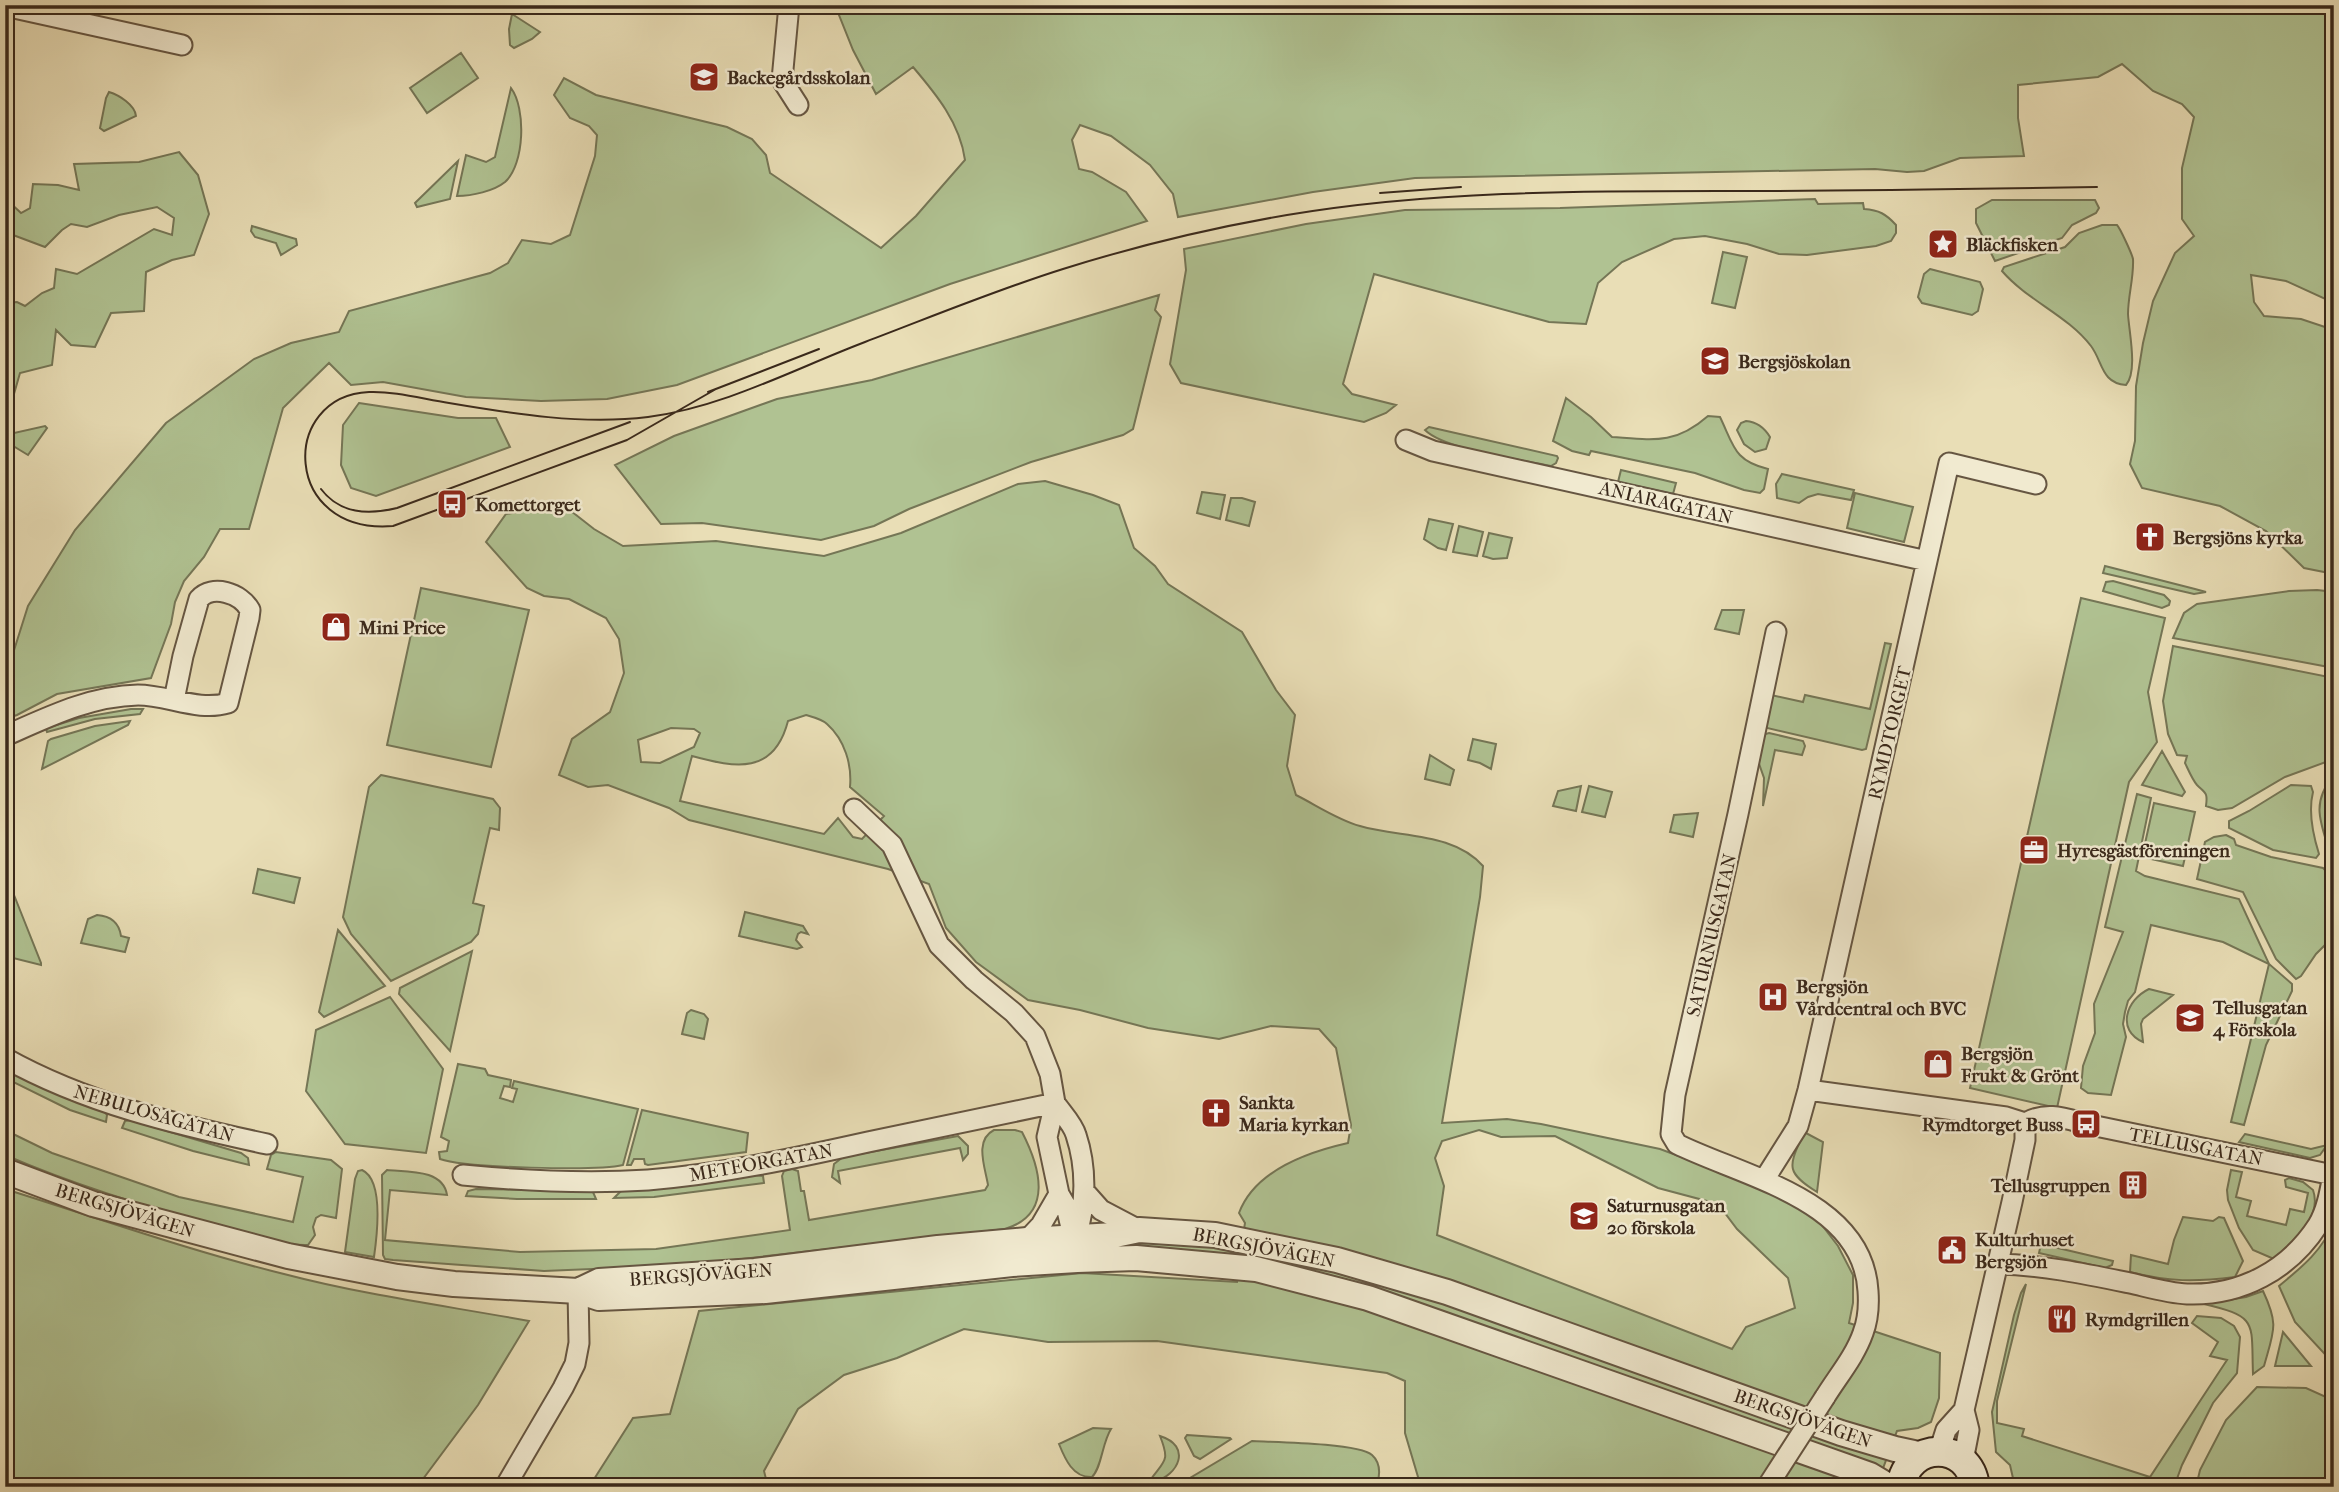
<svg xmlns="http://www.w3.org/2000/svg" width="2339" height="1492" viewBox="0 0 2339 1492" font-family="'IM FELL French Canon',serif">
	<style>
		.green { fill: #b0c292; stroke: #757656; stroke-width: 2; fill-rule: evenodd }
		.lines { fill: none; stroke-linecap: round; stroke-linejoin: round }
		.minor-casing { stroke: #665642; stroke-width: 23 }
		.tertiary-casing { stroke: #665642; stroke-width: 28 }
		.secondary-casing { stroke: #3a291b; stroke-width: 32 }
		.minor { stroke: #f1ead0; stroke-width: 19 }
		.tertiary { stroke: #f1ead0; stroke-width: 24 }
		.secondary { stroke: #f1ead0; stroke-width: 28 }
		.tram { stroke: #3a291b; stroke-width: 2 }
		.minor-bridge-casing { stroke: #665642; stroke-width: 23; stroke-linecap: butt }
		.minor-bridge { stroke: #f1ead0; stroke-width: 19 }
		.labels { text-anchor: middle; stroke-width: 5; stroke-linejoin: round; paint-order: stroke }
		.poi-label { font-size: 19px; font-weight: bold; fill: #3a291b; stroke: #f1ead0; text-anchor: start }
		.street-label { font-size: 19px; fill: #3a291b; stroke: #f1ead0 }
	</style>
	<rect width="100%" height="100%" fill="#e9deb6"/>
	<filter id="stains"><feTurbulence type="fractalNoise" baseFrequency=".00286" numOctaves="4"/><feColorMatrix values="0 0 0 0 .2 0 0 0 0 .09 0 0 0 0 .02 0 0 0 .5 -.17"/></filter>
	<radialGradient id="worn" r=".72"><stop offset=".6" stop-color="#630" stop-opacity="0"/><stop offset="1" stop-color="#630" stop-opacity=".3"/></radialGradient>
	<!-- green -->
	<path class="green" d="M835,5H2334V303L2286,281L2251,275L2254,302L2264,316L2301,319L2334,330V574L2304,568L2266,531L2220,506L2142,488L2130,464L2135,441L2136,386L2143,343L2153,301L2175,253L2194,236L2182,219V168L2194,117L2182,104L2153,91L2122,64L2098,77L2018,85V118L2024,156L1960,158L1924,171L1907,172L1875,169L1415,178L1313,192L1178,217L1173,194L1150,165L1111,136L1080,125L1072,140L1079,169L1092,172L1126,192L1147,221L950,284L677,385L607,399L541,401L466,397L383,382L351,385L329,363L283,408L249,529H220L204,557L184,581L175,602L171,624L151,678L57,694L17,715L5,719V664L10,663L28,606L75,530L166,423L254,359L291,343L339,332L349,311L490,273L508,263L522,240L551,244L570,235L595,156L597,135L589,126L570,118L554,95L564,78L596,95L727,127L752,139L766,155L770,173L881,248L916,216L965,160C960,123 936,94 913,67L876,94L853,50Z
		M512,14L540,32L532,39L514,48L510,45L509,29Z
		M461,53L478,78L427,113L410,88Z
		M511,88C526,108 525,164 505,182C494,191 472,196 457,196L466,155L486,162L495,157Z
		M109,92C119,95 135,105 136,116L104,131L100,128L106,98Z
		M179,152L198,175L209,214L194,255L172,260L146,272L144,311L111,313L95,347L71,345L56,330L52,365L20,373L14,394L5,402V303L17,302L25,306L42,293L54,288L56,269L77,274L154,229L172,235L174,218L157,207L119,215L87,227L71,224L62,230L45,247L5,232V198L21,213L30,208L33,184L58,185L79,190L74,164L139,162Z
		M458,161L450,199L417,207L415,203Z
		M1815,199L1818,204L1863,203L1864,209C1879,210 1886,214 1896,225V233L1891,241L1876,246L1807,255L1779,254L1747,244L1705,236L1674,239L1622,262L1598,283L1586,324L1549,322L1374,274L1343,384L1352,394L1396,405L1386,413L1364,422L1181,383L1170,364L1186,270L1184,249L1306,224L1405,210L1560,208Z
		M1992,200H2095L2099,208L2096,213L2072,225L2062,238L1995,261L1976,223V209Z
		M2102,225H2117C2120,228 2132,254 2133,259C2134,277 2128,296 2128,314C2129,332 2138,371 2126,385C2101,383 2103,362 2091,346C2067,315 2028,301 2002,271L2004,267L2065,247L2079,233Z
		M252,226L296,239L297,245L281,255L276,243L255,237L251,231Z
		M1723,252L1747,257L1735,308L1712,303Z
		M1930,269L1980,282L1983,289L1978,311L1972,315L1922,303L1918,297L1924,274Z
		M1159,295L1155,310L1161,317L1133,429L1123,435L1031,462L909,509L874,526L821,540L702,523L661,524L615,465L674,436L777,399L872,380Z
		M1566,398L1591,417L1612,437C1653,440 1675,445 1708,416L1720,417C1734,446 1734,461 1768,469L1764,489L1760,493L1744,490L1695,473L1591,451L1589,455L1572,451L1553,441Z
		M359,403L458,418H496L510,447L376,496L351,488L341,465L343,425Z
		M1746,421C1757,422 1764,427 1770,437L1766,449L1755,452L1744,444L1737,430L1741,423Z
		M45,426L47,428L28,455L5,441V435Z
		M1429,427L1557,456L1558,458L1556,463L1551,466C1520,459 1445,450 1425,430Z
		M1621,470L1676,483L1673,494L1618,482Z
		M1782,474L1854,490L1851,500L1818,494L1808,497L1799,503L1777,498L1776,484Z
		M1045,481L1093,495L1119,505L1134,548L1155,566L1168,584L1242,632L1276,690L1295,715L1287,766L1296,795C1316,805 1338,820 1360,826C1401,838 1453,832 1483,866L1480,897L1442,1123L1507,1119L1541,1124L1660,1149L1767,1189L1818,1220L1838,1246L1853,1275V1303L1849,1323L1940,1353L1939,1398L1931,1422L1918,1428L1897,1431L1876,1487H1421L1405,1433V1381L1387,1373L1157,1341L1048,1342L964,1329L897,1358L844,1375L798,1409L764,1471L768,1487H589L633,1418L670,1414L699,1311L1082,1273L1237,1282L1240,1260L1124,1251L1100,1242H1166L1241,1249L1245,1223L1239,1213C1255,1170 1308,1152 1348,1143L1351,1125L1336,1048L1319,1029L1271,1026L1219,1039L1148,1028L1080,1010L1028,1000L976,962L946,928L929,884L888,869L689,820L669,808L608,785L588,787L559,775L572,739L610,712L624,673L619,639L606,618L569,599L544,596L527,588L486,542L506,514L562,504L594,529L623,546L716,541L824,556L901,533L1018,484ZM806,715C813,717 822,719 827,724C845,740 852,765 850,787L884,816L862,839L853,837L838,818L824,834L680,801L692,756C736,768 774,775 788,721ZM671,728L694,729L700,733L694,747L660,763L641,762L638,740ZM1479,1130L1501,1137L1555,1136L1658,1188L1718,1204L1737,1229L1788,1278L1795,1308L1746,1327L1732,1349L1437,1235L1444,1186L1435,1158L1442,1141Z
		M1202,492L1225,495L1220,519L1197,513Z
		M1855,493L1913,507L1904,542L1847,528Z
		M1231,498H1242L1255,502L1249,526L1226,520Z
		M1429,519L1453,524L1446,550L1438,548L1424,539Z
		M1459,526L1483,532L1477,556L1453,552Z
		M1489,533L1512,538L1507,558L1493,559L1483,556Z
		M2105,566L2195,589L2206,592L2194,594L2103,573Z
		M2113,581L2164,595L2170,601L2169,605L2162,608L2103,591L2106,582Z
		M421,588L529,610L491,767L387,745Z
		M2317,590L2334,592V668L2173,638L2184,613L2197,604L2289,591Z
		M2081,598L2165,618L2148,692L2157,742L2129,782L2057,1108L1970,1088Z
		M1722,610H1744L1739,634L1715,629Z
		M1885,643L1891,644L1866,749L1862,750L1767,728L1765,724L1771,695L1803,702L1805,695L1870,709Z
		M2173,646L2334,678V759L2285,777L2232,808L2218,810L2206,806C2208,792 2205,793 2197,785C2192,779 2188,769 2185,763L2187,756L2177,755L2168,734L2163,701Z
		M131,709H143L140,714L95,719L47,732L46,729L50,727L79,718Z
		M130,721L128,725L42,769L48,741L51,739L95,726Z
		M1769,733L1803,741L1805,746L1802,755L1775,750L1763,806L1764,778L1757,758L1762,735Z
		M1473,739L1496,744L1491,769L1480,763L1468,760Z
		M2162,751L2185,792L2182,796L2142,785Z
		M1430,755L1454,770L1450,785L1425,779Z
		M381,775L493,799L500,808L499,830L490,828L473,903L484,906L478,934L471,942L391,981L351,934L343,917L369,787Z
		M2334,776V858L2331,856C2322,826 2309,803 2334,776Z
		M2291,785L2311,786L2313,792C2308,812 2313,835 2319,854L2316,858L2273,850L2229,828V821L2249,811Z
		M1581,786L1576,811L1553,806L1558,791Z
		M1589,786L1612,792L1605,817L1582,812Z
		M2137,794L2151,798L2136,871L2145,876L2239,899L2269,964L2292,984V991L2266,1045L2244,1125L2231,1122L2269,964L2223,942L2151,925L2135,992L2128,1001L2125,1012L2123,1024L2126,1037L2111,1095L2088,1093L2081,1088L2083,1066L2095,1033L2094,1004L2123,932L2105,927Z
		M2154,803L2195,812L2183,866L2142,857Z
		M1698,813L1693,837L1670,832L1674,815Z
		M2226,835L2234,839L2236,845L2271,857L2323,868L2326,871L2334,892V936L2316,954L2301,976L2296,979L2276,959L2243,892L2197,879L2205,842L2214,837Z
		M258,869L300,878L294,903L253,893Z
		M14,895L41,963V965L5,956V935Z
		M745,912L803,926L808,934L801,932L798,934L796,940L802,947L797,949L739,936Z
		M97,915C110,916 119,922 121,936L129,938L125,952L81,943L88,919Z
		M338,930L385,986L324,1017L319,1012Z
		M472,951L450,1051L399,994L400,988Z
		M2149,989L2173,995L2143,1019L2141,1024L2143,1042C2116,1030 2126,1000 2149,989Z
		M390,997L443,1069L426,1153L345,1144L306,1091L316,1030Z
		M691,1010L704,1014L708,1019L704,1039L682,1034L687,1013Z
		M458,1064L485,1069L488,1075L511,1080L510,1087L504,1086L500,1098L513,1102L517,1089L512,1088L514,1081L638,1109L623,1165C598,1171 464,1168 440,1159L439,1152L447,1151L449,1141L441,1137Z
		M5,1068L104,1111L107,1115L106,1122L70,1110L5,1078Z
		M642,1110L748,1133L746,1152L648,1165L645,1164L644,1159H634L631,1165H627Z
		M130,1120L241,1153L248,1158L249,1165L193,1151L122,1128L125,1121Z
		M5,1130L52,1153L179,1197L293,1222L303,1177L267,1169L271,1155L276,1152L331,1160L342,1169L336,1218L321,1215L316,1218L313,1227L315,1235L308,1245C279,1246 241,1233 213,1225C141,1205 74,1185 5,1155Z
		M994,1130H1015L1022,1132C1040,1167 1054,1214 1005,1229L697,1264L616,1268L544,1271L393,1260L385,1259L383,1255L382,1175L387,1170C407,1172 443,1169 447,1195L390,1190L385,1240L520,1252L656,1249L790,1230L782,1176L784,1171L792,1169L798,1171L801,1191H804L809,1220L985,1190L988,1185C985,1167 974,1140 994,1130Z
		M1804,1132L1823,1142L1817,1192C1783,1171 1790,1165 1804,1132Z
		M2245,1134L2311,1149L2327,1145L2320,1155L2310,1158L2239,1142Z
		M958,1136L968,1146V1154L963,1160L960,1148L838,1171L840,1183L832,1177L834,1164L843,1157Z
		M362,1170C384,1180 377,1236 374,1257L345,1252L355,1179L358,1171Z
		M2231,1170L2242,1172L2236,1197L2251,1201L2247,1216L2286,1225L2290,1209L2304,1212L2308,1193L2286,1187L2285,1180L2289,1178L2303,1182L2313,1190C2323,1218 2292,1242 2274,1259L2253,1250L2239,1228L2228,1200L2227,1190Z
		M754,1175L763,1176L764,1183L654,1197L614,1198L622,1190L713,1182Z
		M5,1189C98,1218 190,1251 284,1274C364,1295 447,1306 529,1321L478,1405L417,1487H5Z
		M476,1189L587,1191L593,1192L596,1199H517L466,1196L468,1191Z
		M2183,1217L2213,1221L2219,1217L2224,1218L2243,1261L2235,1277C2195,1282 2169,1282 2130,1272L2131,1255L2168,1264L2174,1240Z
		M2334,1222V1364L2295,1322L2279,1286C2302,1267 2323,1250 2334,1222Z
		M2041,1244L2113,1261L2112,1265L2105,1268L2039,1253Z
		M2026,1284L1997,1401V1423L2024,1429L2022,1436L2150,1477L2227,1360L2210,1356L2218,1342L2192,1323L2197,1316L2221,1318L2234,1326L2240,1337L2237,1373L2213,1403L2182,1465L2174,1487H2015L2010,1465L1996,1452L1992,1412L2014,1315L2021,1293Z
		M2263,1291C2279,1325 2274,1330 2264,1366L2253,1374C2251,1322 2259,1317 2204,1304L2246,1297Z
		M2283,1332L2311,1366H2275Z
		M2257,1387L2306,1388L2328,1398L2334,1388V1487H2196L2200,1470L2226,1420Z
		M1093,1428L1111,1429C1102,1443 1102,1467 1092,1477C1073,1478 1065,1459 1059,1444Z
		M1187,1435L1230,1438L1231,1439L1200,1459L1194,1456L1185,1438Z
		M1160,1436C1192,1446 1179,1475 1154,1482L1151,1479C1165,1460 1170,1461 1160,1436Z
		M1252,1441C1274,1442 1359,1443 1372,1455C1381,1463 1380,1475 1377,1485H1189L1188,1481L1190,1478Z"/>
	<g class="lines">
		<!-- minor casing -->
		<g class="minor-casing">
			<path id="minor" d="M789,5L782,80L798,105
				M5,6L182,45
				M1406,440L1433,451L1927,561
				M1776,632L1738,814L1675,1095L1671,1134L1677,1144C1744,1177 1863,1200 1868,1291C1869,1305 1868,1320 1863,1333C1855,1356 1838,1376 1825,1397
				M5,736C48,717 90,696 138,695C168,695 198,712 228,703L249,618L250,610C241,593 212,584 199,599L183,656L174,700
				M854,809L892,845L939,945L974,980L1014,1013L1035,1036L1050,1074L1055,1103L1047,1137L1059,1194L1066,1206L1076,1249
				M5,1058C85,1103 178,1125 267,1144
				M1808,1090L2006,1117L2025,1123C2047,1111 2064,1118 2086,1124L2333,1175C2330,1191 2327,1210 2318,1225C2289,1270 2241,1296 2187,1294C2168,1293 2148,1287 2130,1283C2086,1274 2043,1265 1998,1264
				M1055,1103C1062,1113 1073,1124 1076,1135C1087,1168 1086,1205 1076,1237
				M463,1175C525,1181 586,1184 648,1180C722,1174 796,1158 868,1142C930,1129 992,1116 1055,1103
				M1764,1180L1798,1126L1808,1090L1949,463L2036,484
				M1085,1192L1101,1210L1139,1230
				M1027,1240L1041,1225L1059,1194
				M1939,1452L1946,1430L1964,1410
				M1963,1461L1969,1430L1964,1410L2012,1202L2025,1140V1123
				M505,1487L563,1388L575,1364L579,1343L578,1291"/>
		</g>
		<!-- tertiary casing -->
		<g class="tertiary-casing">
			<path id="tertiary" d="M5,1171L93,1204L288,1256L397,1277L454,1284L578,1291L599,1298L765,1291L1012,1264L1077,1260L1136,1258L1256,1269L1368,1298L1870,1475L1890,1487
				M578,1291L599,1281L755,1271L938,1248L1027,1240L1115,1235L1139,1230L1215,1235L1337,1260L1447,1292L1841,1433L1895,1449L1923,1455"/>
		</g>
		<!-- secondary casing -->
		<g class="secondary-casing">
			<path id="secondary" d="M1901,1487C1907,1440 1970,1440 1975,1487"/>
		</g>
		<!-- minor -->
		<use href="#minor" class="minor"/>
		<!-- tertiary -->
		<use href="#tertiary" class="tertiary"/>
		<!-- secondary -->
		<use href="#secondary" class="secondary"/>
		<!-- tram -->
		<path class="tram" d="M1380,193L1461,187
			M716,389C686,406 657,423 627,440L393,526C282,535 279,396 369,392C395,391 423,399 449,403C514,414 582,425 648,417C724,407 794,369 865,342C931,317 996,290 1063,269C1136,246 1211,228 1287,215C1435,190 1587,191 1737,191C1857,191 1977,189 2097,187
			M708,392L819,349
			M321,489C340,514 368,515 397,508L630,422"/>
		<!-- minor-bridge casing -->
		<g class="minor-bridge-casing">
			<path id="minor-bridge" d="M1767,1487L1825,1397"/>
		</g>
		<!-- minor-bridge -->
		<use href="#minor-bridge" class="minor-bridge"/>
	</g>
	<!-- icons -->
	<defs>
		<g id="school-square" transform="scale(1.575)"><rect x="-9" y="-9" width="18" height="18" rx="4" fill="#8f2418" stroke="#f1ead0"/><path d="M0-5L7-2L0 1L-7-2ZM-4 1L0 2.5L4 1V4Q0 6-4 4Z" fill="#fff"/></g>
		<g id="sight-square" transform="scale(1.575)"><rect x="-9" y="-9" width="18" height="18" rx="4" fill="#8f2418" stroke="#f1ead0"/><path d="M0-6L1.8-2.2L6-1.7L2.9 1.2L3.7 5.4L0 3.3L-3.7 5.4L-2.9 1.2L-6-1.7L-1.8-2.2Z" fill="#fff"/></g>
		<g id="bus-square" transform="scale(1.575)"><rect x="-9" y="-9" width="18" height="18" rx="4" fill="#8f2418" stroke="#f1ead0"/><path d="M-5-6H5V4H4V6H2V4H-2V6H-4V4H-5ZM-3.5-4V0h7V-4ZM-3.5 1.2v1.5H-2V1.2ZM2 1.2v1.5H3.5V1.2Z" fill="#fff"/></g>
		<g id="church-square" transform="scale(1.575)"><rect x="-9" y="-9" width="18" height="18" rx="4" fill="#8f2418" stroke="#f1ead0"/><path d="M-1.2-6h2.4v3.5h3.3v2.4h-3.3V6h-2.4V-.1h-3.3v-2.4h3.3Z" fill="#fff"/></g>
		<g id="shop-square" transform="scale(1.575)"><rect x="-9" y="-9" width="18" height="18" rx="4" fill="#8f2418" stroke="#f1ead0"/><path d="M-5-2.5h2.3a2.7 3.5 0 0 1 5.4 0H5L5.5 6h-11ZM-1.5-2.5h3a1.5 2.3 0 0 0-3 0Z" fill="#fff"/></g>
		<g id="office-square" transform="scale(1.575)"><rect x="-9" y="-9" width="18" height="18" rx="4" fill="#8f2418" stroke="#f1ead0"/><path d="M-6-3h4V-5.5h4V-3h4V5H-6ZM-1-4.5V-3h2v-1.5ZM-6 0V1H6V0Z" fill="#fff"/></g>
		<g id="hospital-square" transform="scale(1.575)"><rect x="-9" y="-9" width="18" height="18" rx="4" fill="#8f2418" stroke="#f1ead0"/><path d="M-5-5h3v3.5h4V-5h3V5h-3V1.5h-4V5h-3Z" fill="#fff"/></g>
		<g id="building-square" transform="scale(1.575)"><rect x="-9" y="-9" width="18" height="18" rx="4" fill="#8f2418" stroke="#f1ead0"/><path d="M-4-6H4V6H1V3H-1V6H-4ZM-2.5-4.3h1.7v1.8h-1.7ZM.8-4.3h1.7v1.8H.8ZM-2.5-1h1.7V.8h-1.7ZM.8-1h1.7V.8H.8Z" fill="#fff"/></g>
		<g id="civic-square" transform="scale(1.575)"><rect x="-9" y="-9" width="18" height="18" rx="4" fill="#8f2418" stroke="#f1ead0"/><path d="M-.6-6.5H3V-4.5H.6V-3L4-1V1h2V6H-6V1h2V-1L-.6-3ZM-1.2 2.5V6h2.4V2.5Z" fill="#fff"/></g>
		<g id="restaurant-square" transform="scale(1.575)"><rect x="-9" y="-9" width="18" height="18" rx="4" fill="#8f2418" stroke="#f1ead0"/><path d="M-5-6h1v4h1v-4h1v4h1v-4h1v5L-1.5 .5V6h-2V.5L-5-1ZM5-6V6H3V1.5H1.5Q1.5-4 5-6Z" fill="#fff"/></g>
	</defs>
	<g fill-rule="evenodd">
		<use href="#school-square" x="704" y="77"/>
		<use href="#sight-square" x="1943" y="244"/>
		<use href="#school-square" x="1715" y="361"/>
		<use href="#bus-square" x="452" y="504"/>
		<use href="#church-square" x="2150" y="537"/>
		<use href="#shop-square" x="336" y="627"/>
		<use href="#office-square" x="2034" y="850"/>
		<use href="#hospital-square" x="1773" y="997"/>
		<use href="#school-square" x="2190" y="1018"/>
		<use href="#shop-square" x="1938" y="1064"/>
		<use href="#church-square" x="1216" y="1113"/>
		<use href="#bus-square" x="2086" y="1124"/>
		<use href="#building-square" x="2133" y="1185"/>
		<use href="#school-square" x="1584" y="1216"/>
		<use href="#civic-square" x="1952" y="1250"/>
		<use href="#restaurant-square" x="2062" y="1319"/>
	</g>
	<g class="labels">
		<!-- poi labels -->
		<g class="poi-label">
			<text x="727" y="84">Backegårdsskolan</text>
			<text x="1966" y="251">Bläckfisken</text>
			<text x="1738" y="368">Bergsjöskolan</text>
			<text x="475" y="511">Komettorget</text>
			<text x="2173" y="544">Bergsjöns kyrka</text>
			<text x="359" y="634">Mini Price</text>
			<text x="2057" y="857">Hyresgästföreningen</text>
			<text x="1796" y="993">Bergsjön<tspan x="1796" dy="22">Vårdcentral och BVC</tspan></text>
			<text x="2213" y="1014">Tellusgatan<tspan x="2213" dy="22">4 Förskola</tspan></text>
			<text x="1961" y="1060">Bergsjön<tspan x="1961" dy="22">Frukt &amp; Grönt</tspan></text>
			<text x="1239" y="1109">Sankta<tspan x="1239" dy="22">Maria kyrkan</tspan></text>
			<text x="2063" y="1131" text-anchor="end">Rymdtorget Buss</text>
			<text x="2110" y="1192" text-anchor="end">Tellusgruppen</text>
			<text x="1607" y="1212">Saturnusgatan<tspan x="1607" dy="22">20 förskola</tspan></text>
			<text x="1975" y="1246">Kulturhuset<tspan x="1975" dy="22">Bergsjön</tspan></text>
			<text x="2085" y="1326">Rymdgrillen</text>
		</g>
		<!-- street labels -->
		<g class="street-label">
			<text transform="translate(1666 502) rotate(13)" y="7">ANIARAGATAN</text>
			<text transform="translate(1889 733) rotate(-77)" y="7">RYMDTORGET</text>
			<text transform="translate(1711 935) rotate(-77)" y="7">SATURNUSGATAN</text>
			<text transform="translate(154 1113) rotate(16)" y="7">NEBULOSAGATAN</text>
			<text transform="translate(2196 1146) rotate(11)" y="7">TELLUSGATAN</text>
			<text transform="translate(761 1162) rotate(-10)" y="7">METEORGATAN</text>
			<text transform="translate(125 1210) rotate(17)" y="7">BERGSJÖVÄGEN</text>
			<text transform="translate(1264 1247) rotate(11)" y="7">BERGSJÖVÄGEN</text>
			<text transform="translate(701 1274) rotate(-4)" y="7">BERGSJÖVÄGEN</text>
			<text transform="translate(1803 1418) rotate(19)" y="7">BERGSJÖVÄGEN</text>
		</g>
	</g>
	<!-- margin -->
	<rect width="2339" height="1492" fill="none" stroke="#e9deb6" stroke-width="28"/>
	<rect x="7" y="7" width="2325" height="1478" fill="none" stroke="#3a291b" stroke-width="3.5"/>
	<rect x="14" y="14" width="2311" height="1464" fill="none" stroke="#3a291b" stroke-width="2"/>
	<rect width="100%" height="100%" filter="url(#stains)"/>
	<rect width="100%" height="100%" fill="url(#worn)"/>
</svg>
